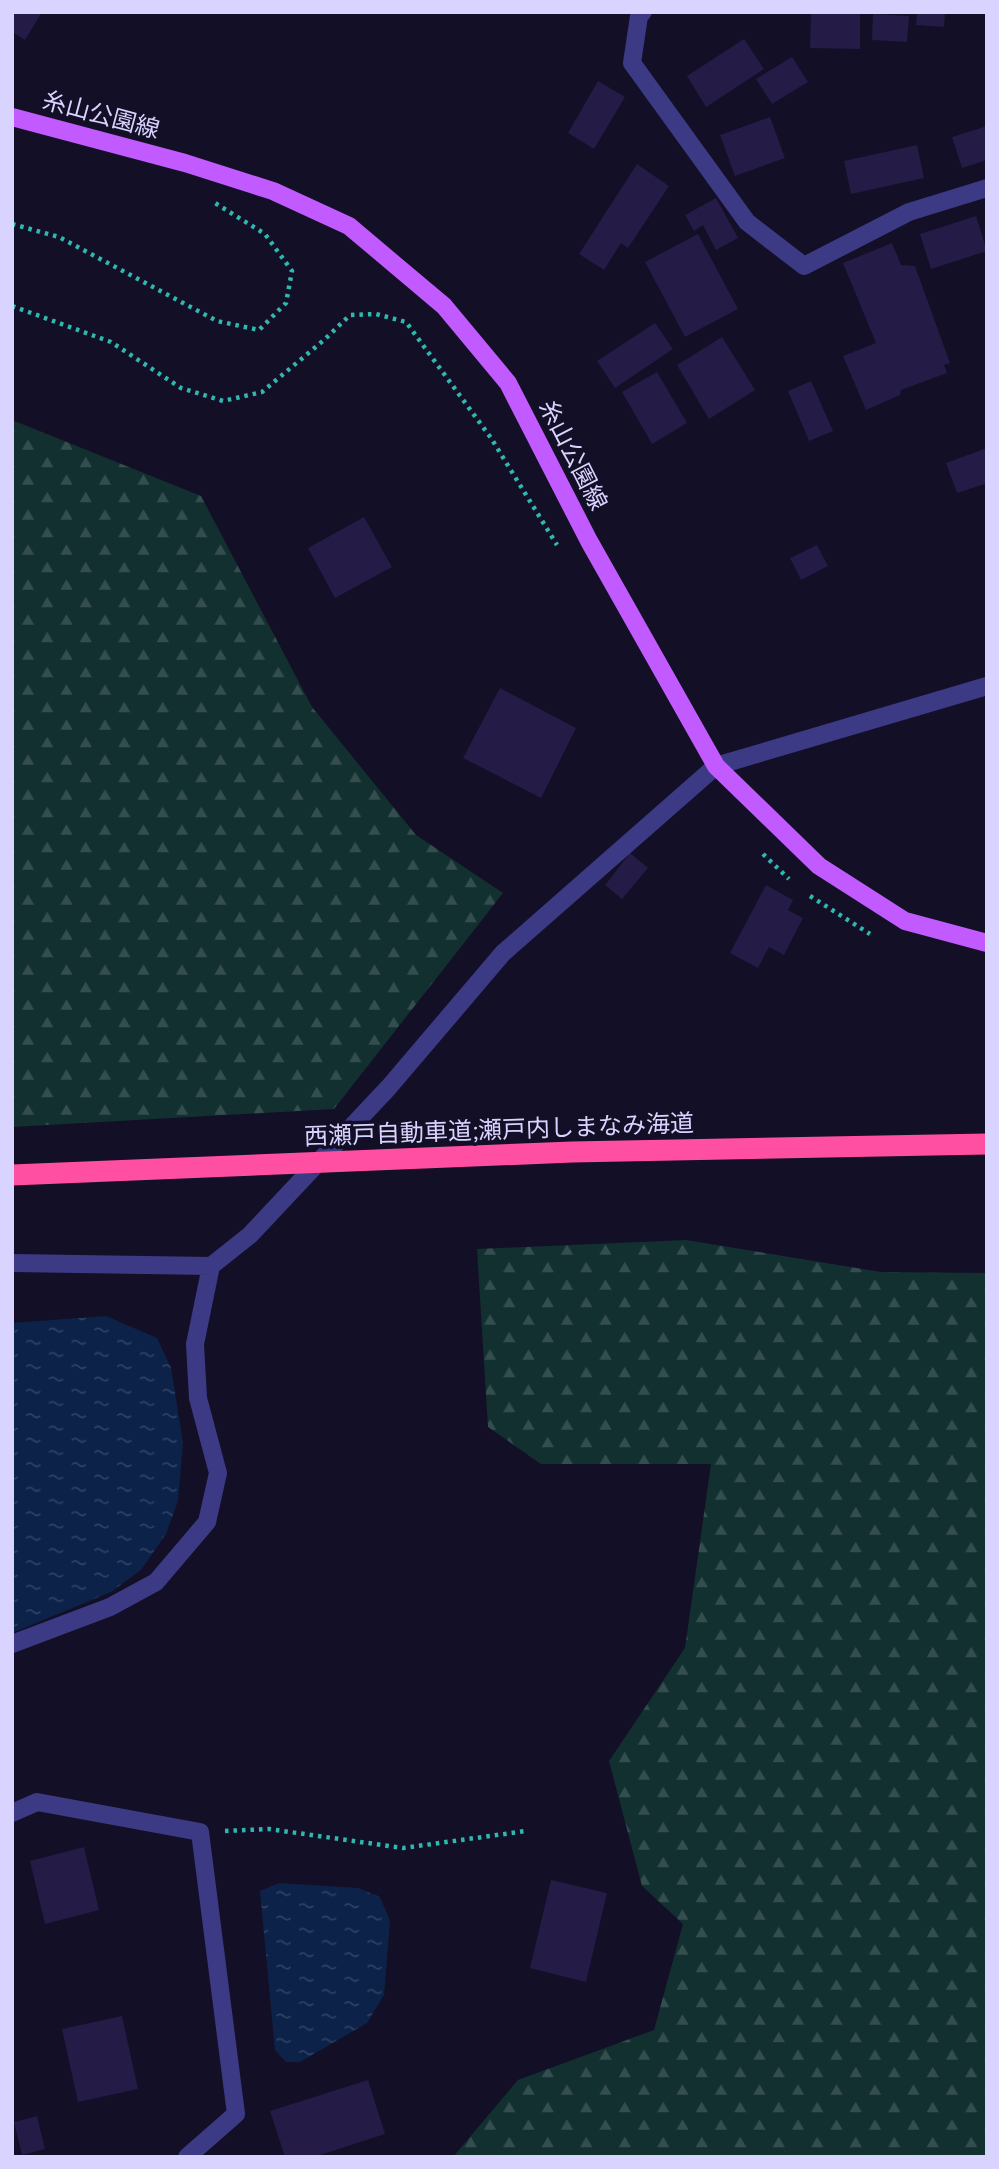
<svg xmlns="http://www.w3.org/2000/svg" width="999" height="2169" viewBox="0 0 999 2169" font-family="'PT Sans','Noto Sans JP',sans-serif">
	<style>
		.forest { fill: url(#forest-firs) }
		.water { fill: url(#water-ripples) }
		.building { fill: #241b47 }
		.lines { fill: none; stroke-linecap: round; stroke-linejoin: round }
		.path { stroke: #2fb8b0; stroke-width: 4.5; stroke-dasharray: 3.5 5; stroke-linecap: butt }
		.minor { stroke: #3d3a85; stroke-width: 18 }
		.major { stroke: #c25bff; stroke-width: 18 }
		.highway-bridge { stroke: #ff4fa3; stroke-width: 21 }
		.labels { text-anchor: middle; stroke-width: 7; stroke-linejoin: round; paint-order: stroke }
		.street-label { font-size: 24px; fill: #d9d4ff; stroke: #130f26 }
	</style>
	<defs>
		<pattern id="forest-firs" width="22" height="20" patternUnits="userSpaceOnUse" patternTransform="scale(1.75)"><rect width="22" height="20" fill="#12302f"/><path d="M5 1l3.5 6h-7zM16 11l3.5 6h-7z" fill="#344d4e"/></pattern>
		<pattern id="water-ripples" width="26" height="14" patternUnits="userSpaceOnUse" patternTransform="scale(1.75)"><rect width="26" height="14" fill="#0c2248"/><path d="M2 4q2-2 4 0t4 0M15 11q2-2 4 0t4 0" fill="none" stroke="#2f4163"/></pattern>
	</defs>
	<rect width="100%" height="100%" fill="#130f26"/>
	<!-- forest -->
	<path class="forest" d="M12,420L201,496L312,707L416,835L503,893L334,1109L12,1127Z
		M686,1240L881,1272L987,1273V2157H453L518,2080L654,2030L683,1924L642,1886L609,1761L685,1648L711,1464H541L488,1427L477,1249Z"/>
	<!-- water -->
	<path class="water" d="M106,1316L157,1338L171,1368L183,1443L178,1501L166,1534L141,1570L111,1592L12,1633V1323Z
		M279,1883L358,1888L380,1897L390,1921L384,1995L367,2023L300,2062H286L275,2050L260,1891Z"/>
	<!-- building -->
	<path class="building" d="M12,12H42L25,40L12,32Z
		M811,12H860V49L810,48Z
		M917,12H945L944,27L916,25Z
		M873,14L909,16L907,42L872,40Z
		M744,39L764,69L706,107L687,76Z
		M792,57L808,82L772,104L756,79Z
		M598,81L625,97L594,149L568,133Z
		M770,117L785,158L735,176L720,135Z
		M987,126V160L962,168L952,137Z
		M917,145L924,178L851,194L844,161Z
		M637,164L669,186L628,248L621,243L604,270L579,254Z
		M716,198L738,238L716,250L703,225L694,231L685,215Z
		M976,216L987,251L931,269L920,234Z
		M698,234L738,309L685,337L645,262Z
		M892,243L901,265L915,266L950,363L944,365L947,373L901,390L900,395L866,410L843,356L876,343L843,263Z
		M655,323L673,349L615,388L597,361Z
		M722,337L755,390L709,419L677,365Z
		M657,372L687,423L652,444L622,392Z
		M811,381L833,431L809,441L788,391Z
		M987,448V489L985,484L957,493L946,463Z
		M364,517L392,567L335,598L308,548Z
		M817,545L828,566L801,580L790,558Z
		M500,688L576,728L541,798L463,758Z
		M630,853L648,868L622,899L605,885Z
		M766,885L793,900L788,910L803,918L784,955L769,947L758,968L730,953Z
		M84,1847L99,1910L45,1924L30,1861Z
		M551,1880L607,1893L586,1982L530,1968Z
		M122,2016L138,2089L78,2102L62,2029Z
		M368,2080L385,2134L314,2157H285L270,2111Z
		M37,2116L45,2149L22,2155L14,2122Z"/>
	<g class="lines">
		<!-- path -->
		<path class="path" d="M12,224L59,237L217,321L259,330L286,303L292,271L265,234L215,203
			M12,306L111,342L181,388L223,401L262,392L324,340L350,315L376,314L406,322L491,438L557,545
			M763,854L789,879
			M810,896L870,934
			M225,1831L269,1829L403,1848L526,1831"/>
		<!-- minor -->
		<path class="minor" d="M643,12L639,16L632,63L747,222L804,266L909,212L987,188
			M12,1263L211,1266
			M12,1644L110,1607L156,1582L207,1522L218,1473L198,1398L195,1344L211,1266L250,1235L389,1087L503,953L716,766L987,686
			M12,1813L37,1802L200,1832L236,2114L187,2157"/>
		<!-- major -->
		<path class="major" d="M12,117L185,163L273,191L349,226L444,306L508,383L589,541L716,766L819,866L905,921L987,943"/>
		<!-- highway-bridge -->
		<path class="highway-bridge" d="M12,1175L572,1152L987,1144"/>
	</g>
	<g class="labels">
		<!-- street labels -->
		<g class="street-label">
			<text transform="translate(101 115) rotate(15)" y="8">糸山公園線</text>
			<text transform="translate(573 455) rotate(63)" y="8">糸山公園線</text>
			<text transform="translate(499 1130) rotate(-2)" y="8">西瀬戸自動車道;瀬戸内しまなみ海道</text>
		</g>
	</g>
	<!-- border -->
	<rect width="999" height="2169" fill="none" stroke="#d9d4ff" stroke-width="28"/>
</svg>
